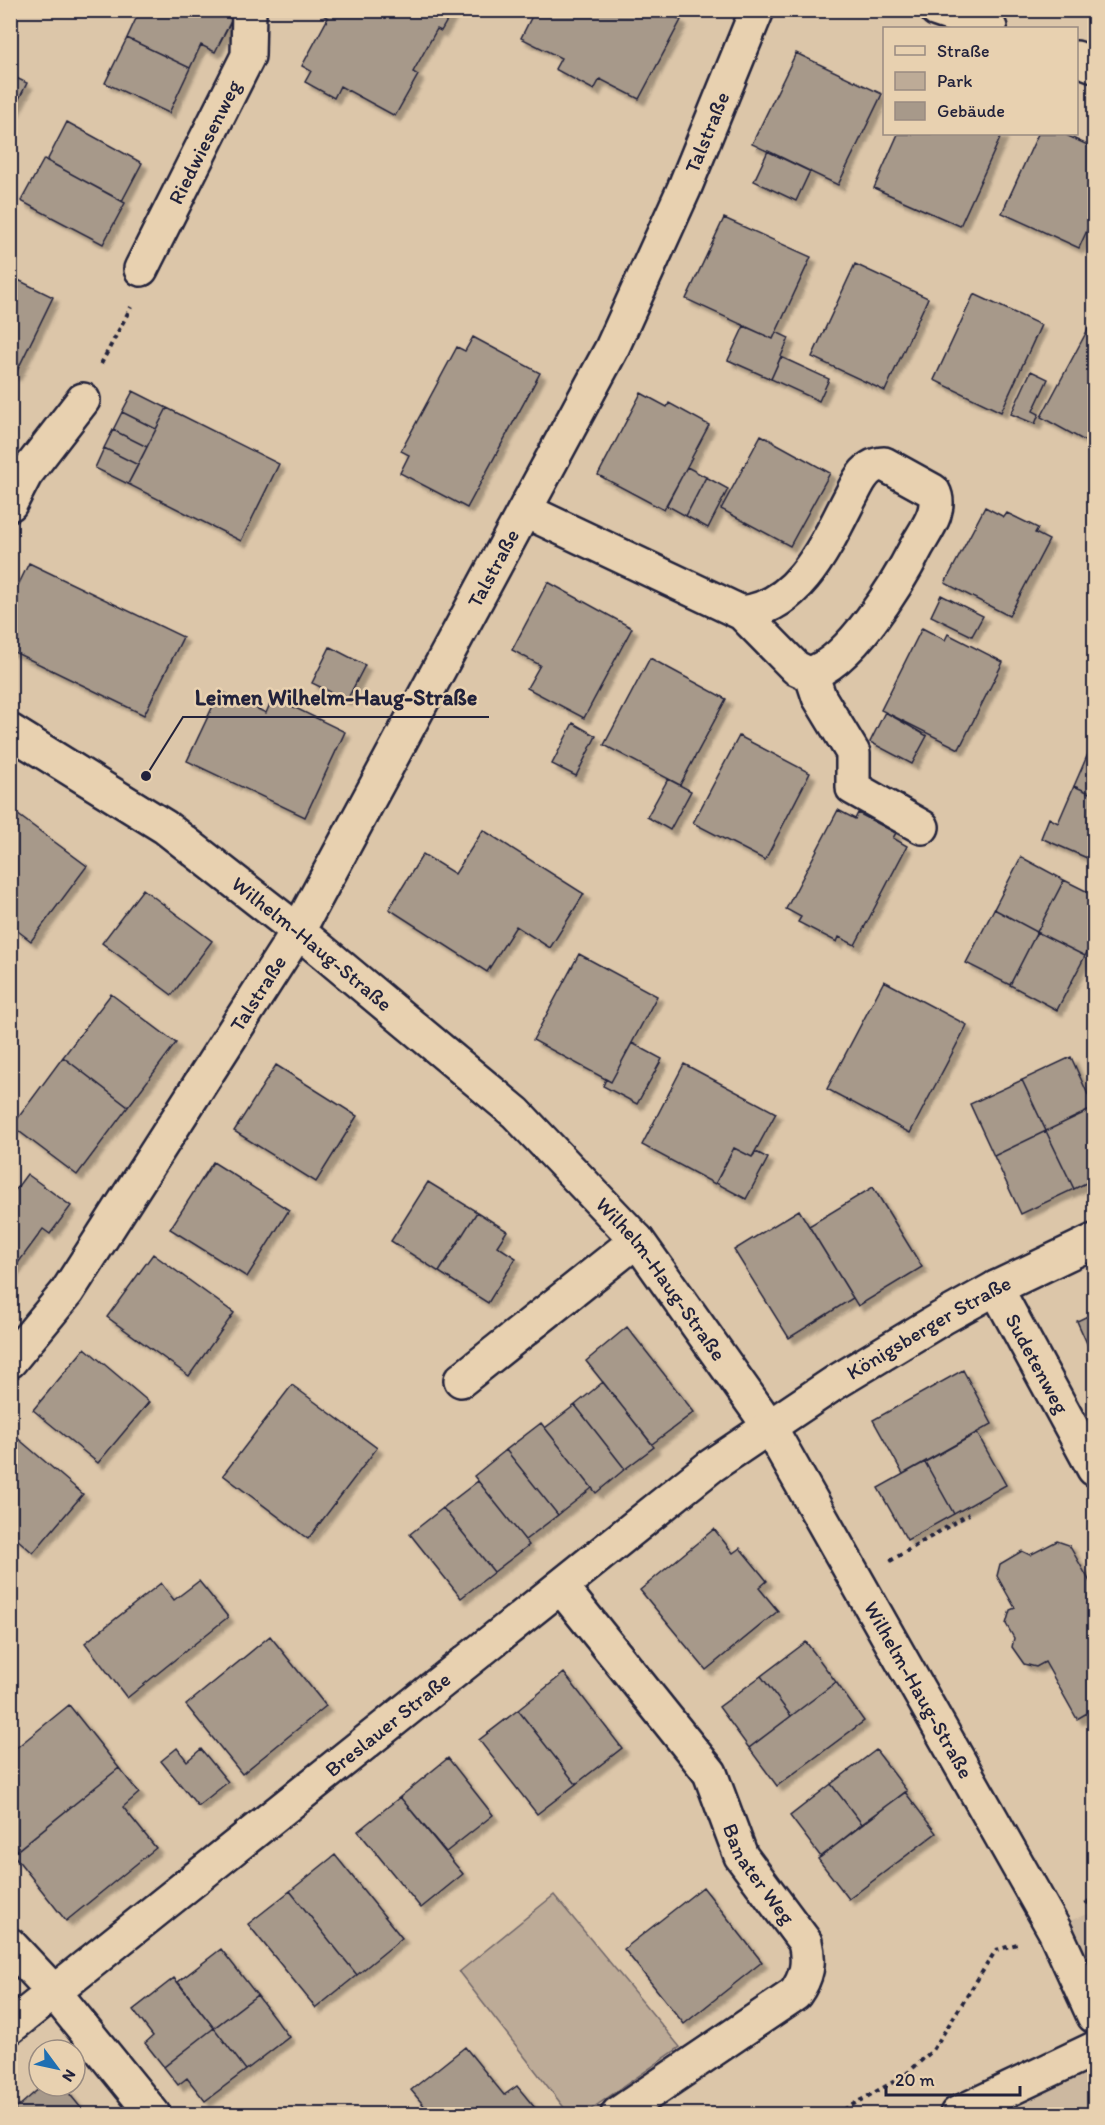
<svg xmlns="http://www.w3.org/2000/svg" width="1105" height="2125" viewBox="0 0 1105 2125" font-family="Itim,sans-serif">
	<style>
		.built { fill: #ccb8a0 }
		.green { fill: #bdab97; stroke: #706669; stroke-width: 1.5 }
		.building { fill: #a7998a; stroke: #22223b; stroke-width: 1.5; filter: url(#shadow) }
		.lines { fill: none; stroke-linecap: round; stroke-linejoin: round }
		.minor-casing { stroke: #22223b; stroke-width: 38 }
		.major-casing { stroke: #22223b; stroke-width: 38 }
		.path { stroke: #22223b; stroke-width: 4; stroke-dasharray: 4.5 4.5; stroke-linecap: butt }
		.minor { stroke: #e8d1b0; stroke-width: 33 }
		.major { stroke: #e8d1b0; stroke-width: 33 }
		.labels { text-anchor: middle; stroke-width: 5; stroke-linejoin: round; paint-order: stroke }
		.street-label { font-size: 21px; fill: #22223b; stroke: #e8d1b0 }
		.leader { fill: none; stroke: #22223b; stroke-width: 2 }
		.callout-dot { fill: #22223b; stroke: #e8d1b0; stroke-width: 2 }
		.callout-label { font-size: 22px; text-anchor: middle; font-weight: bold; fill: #22223b; stroke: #e8d1b0; stroke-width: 5; stroke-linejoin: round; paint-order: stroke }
	</style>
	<defs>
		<filter id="shadow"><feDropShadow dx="5.5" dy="5.5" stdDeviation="1.5" flood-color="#0004"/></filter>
	</defs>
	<rect width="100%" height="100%" fill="#dcc6a9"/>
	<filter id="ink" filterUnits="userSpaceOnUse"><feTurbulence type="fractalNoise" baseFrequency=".0167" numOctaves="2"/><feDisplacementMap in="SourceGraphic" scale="12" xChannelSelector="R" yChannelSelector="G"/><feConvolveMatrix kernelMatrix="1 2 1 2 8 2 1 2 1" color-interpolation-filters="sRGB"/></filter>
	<g filter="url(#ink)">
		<!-- built -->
		<path class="built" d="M1094,1912V2012L1060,1924Z
			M1094,2053V2114H1011Z"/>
		<!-- green -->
		<path class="green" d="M554,1895L680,2047L584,2114H569L459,1972Z"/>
		<!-- building -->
		<path class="building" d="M140,10H214L232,19L215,52L201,45L190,68L127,38Z
			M326,10H453L441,31L437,29L413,72L418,75L395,116L340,86L334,98L305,82L311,71L302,66L328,18L323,15Z
			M535,10H663L681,20L639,99L600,79L594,90L555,69L561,58L521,38Z
			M127,38L190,68L169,113L105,83Z
			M796,53L882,94L838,185L752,144Z
			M10,75L27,83L10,117Z
			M67,122L142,163L122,201L47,161Z
			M898,134H1002L960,226L874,188Z
			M1038,134H1064L1094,148V215L1079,248L1002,213Z
			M768,151L810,171L796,201L754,181Z
			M44,159L125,203L103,244L21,201Z
			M724,218L811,257L773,339L686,299Z
			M855,264L928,298L885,391L812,357Z
			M10,276L53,297L15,375L10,373Z
			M974,294L1041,325L1001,412L934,380Z
			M1094,318V446L1041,417Z
			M744,326L773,339L776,332L789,338L771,379L728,360Z
			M473,337L540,373L467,508L400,473L409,455L401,451L457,347L465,351Z
			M781,357L829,379L819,401L771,379Z
			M1031,371L1048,379L1033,411L1039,414L1035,424L1011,414Z
			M133,391L167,408L156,429L122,412Z
			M641,393L667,407L669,403L709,425L664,510L598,475Z
			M167,408L279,464L241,541L128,484Z
			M122,412L156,429L147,447L113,430Z
			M113,430L147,447L138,465L104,448Z
			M761,435L830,473L790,546L721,509Z
			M104,448L138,465L128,484L95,468Z
			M687,467L706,477L686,516L666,505Z
			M706,477L728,489L708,528L686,516Z
			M985,507L1004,517L1007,513L1038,528L1035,533L1049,540L1009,616L945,583Z
			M29,563L183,637L144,715L10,650V602Z
			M548,582L632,628L584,718L527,688L540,665L512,650Z
			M941,595L983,616L972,636L931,616Z
			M922,628L945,640L948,634L1003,662L959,749L881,710Z
			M330,647L365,665L347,700L312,683Z
			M650,658L726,699L680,785L604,745Z
			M220,691L266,713L273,697L345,732L305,817L187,761Z
			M885,712L927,736L912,764L870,742Z
			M573,723L596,736L576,776L552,764Z
			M739,736L810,773L765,860L693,823Z
			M1094,740V795L1074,786Z
			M668,779L691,791L670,830L647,817Z
			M1074,786L1094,795V861L1041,838L1049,818L1058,823Z
			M10,809L87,866L31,941L10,925Z
			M838,810L855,819L858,813L896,833L893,838L907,846L855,945L839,937L837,942L798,922L801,917L786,909Z
			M483,830L584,894L550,948L516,926L487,972L389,909L423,854L455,874Z
			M1021,857L1064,880L1037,932L994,909Z
			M1064,880L1094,895V938L1085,956L1037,932Z
			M143,889L212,941L172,995L102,943Z
			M994,909L1037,932L1010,985L966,963Z
			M1037,932L1085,956L1057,1010L1010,985Z
			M579,954L657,996L611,1082L533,1040Z
			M884,981L967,1025L910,1133L827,1089Z
			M111,994L176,1043L128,1107L63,1057Z
			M632,1043L662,1059L637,1104L603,1086L606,1079L611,1082Z
			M63,1057L128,1107L77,1175L12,1126Z
			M1071,1057L1094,1108L1046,1131L1022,1080Z
			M684,1064L776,1113L752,1157L734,1148L715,1184L642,1145Z
			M276,1065L357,1116L316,1182L234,1131Z
			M1022,1080L1046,1131L994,1156L970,1104Z
			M1094,1108V1179L1074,1189L1046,1131Z
			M1046,1131L1074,1189L1021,1214L994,1156Z
			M734,1148L752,1157L756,1152L768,1158L746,1199L716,1183Z
			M213,1162L289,1210L247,1277L170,1229Z
			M27,1174L71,1206L50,1234L43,1229L10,1274V1197Z
			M428,1182L477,1212L439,1272L391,1241Z
			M873,1187L922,1267L858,1306L809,1226Z
			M799,1210L853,1298L789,1338L734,1250Z
			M477,1212L507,1231L497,1246L516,1258L488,1303L439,1272Z
			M153,1254L234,1313L189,1376L107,1317Z
			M1094,1313V1359L1077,1321Z
			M627,1327L694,1412L652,1444L586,1361Z
			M85,1348L149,1402L98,1463L33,1410Z
			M963,1370L992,1424L903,1474L873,1420Z
			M603,1382L654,1447L625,1469L575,1405Z
			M292,1385L377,1448L308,1539L223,1475Z
			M575,1405L625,1469L596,1493L545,1428Z
			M541,1423L592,1488L558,1515L506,1450Z
			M977,1433L1006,1485L954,1514L925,1462Z
			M15,1436L83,1494L33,1553L10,1533V1442Z
			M506,1450L558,1515L525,1540L474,1476Z
			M925,1462L954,1514L907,1540L878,1488Z
			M478,1481L529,1545L494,1572L443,1508Z
			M443,1508L494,1572L461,1598L410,1534Z
			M714,1529L733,1553L740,1548L767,1581L759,1588L778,1611L706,1670L640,1590Z
			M1057,1541L1069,1545L1093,1587L1094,1586V1709L1077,1719L1045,1662L1036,1667L1024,1664L1012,1647L1014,1638L1006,1624L1010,1610L1015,1608L997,1576L1000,1564L1022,1551L1030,1555Z
			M199,1581L228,1617L127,1698L85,1643L161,1583L174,1600Z
			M270,1636L326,1706L242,1774L186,1705Z
			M806,1642L836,1682L791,1716L761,1676Z
			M564,1673L622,1748L576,1784L518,1710Z
			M761,1676L791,1716L749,1748L719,1707Z
			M836,1682L864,1721L777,1786L749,1748Z
			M69,1705L119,1768L10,1856V1753Z
			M518,1710L576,1784L537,1814L479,1740Z
			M177,1748L187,1761L201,1749L228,1782L198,1806L161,1761Z
			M876,1750L907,1791L862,1824L831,1784Z
			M448,1758L493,1815L446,1852L400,1797Z
			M119,1768L139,1793L123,1807L156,1848L66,1921L13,1854Z
			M831,1784L862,1824L821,1857L790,1816Z
			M905,1792L936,1833L849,1899L818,1859Z
			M400,1797L463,1874L421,1908L358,1831Z
			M335,1855L402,1938L357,1975L290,1891Z
			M703,1887L762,1962L684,2024L624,1949Z
			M290,1891L357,1975L316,2008L248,1924Z
			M221,1949L257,1995L214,2028L178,1982Z
			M174,1978L214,2028L164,2067L145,2043L153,2036L133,2010Z
			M257,1995L289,2037L246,2070L214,2028Z
			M214,2028L246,2070L205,2101L187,2078L178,2085L164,2067Z
			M465,2047L504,2095L517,2086L540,2114H431L411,2090Z
			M42,2086H63L86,2114H10Z"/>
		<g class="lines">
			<!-- minor casing -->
			<g class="minor-casing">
				<g id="minor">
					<path d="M937,10L990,28"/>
					<path d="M1076,58L1094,65"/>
					<path id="s1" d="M141,269L248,56L249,10"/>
					<path d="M10,504L25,475L83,400"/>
					<path d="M526,511L742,613L796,668L809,674C850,663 898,583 917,546C926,530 943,509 933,491L884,464C872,464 865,471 859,481C831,531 806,606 742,613"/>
					<path d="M811,673L819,697L853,753V788L922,827"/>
					<path id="s2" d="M10,731L165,827L298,931L516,1113L637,1240L769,1426L1055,1931L1094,2016"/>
					<path id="s3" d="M996,1288L1094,1469"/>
					<path id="s4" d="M10,1361L67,1292L298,931L612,348L684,189L757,10"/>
					<path d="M461,1380L637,1240"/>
					<path id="s5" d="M561,1587L710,1773L741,1856L805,1942C810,1963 807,1977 795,1994L618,2114"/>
					<path d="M10,1945L54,1992L153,2114"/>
					<path id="s6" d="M10,2027L711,1466L836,1382L942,1318L996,1288L1094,1241"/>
				</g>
			</g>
			<!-- major casing -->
			<g class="major-casing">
				<path id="major" d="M957,2114L1094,2049"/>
			</g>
			<!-- path -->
			<path class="path" d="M101,364L131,307
				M890,1561L969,1514
				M1086,1904L1094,1895
				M836,2114L904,2076L933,2050L996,1950L1017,1944"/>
			<!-- minor -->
			<use href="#minor" class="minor"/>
			<!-- major -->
			<use href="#major" class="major"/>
		</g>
	</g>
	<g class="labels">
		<!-- street labels -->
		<g class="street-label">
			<text dy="7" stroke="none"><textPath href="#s4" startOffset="1416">Talstraße</textPath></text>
			<text dy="7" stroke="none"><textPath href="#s1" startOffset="142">Riedwiesenweg</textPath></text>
			<text dy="7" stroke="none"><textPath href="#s4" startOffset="930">Talstraße</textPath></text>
			<text dy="7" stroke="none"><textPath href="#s2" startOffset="370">Wilhelm-Haug-Straße</textPath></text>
			<text dy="7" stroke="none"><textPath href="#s4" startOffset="444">Talstraße</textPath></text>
			<text dy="7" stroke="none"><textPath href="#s2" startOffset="856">Wilhelm-Haug-Straße</textPath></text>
			<text dy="7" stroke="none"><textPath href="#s6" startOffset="1156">Königsberger Straße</textPath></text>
			<text dy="7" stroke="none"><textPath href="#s3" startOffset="86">Sudetenweg</textPath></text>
			<text dy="7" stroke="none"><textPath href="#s2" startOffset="1342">Wilhelm-Haug-Straße</textPath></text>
			<text dy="7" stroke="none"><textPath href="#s6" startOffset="484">Breslauer Straße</textPath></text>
			<text dy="7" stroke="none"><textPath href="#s5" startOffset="351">Banater Weg</textPath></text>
		</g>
	</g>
	<!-- callouts -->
	<path class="leader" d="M146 776L183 717H489"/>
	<circle class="callout-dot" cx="146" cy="776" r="6"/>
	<g class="callout-label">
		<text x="336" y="705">Leimen Wilhelm-Haug-Straße</text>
	</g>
	<!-- margin -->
	<rect width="1105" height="2125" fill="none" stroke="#e8d1b0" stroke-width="36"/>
	<rect x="18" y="18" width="1069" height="2089" fill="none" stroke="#22223b" stroke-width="2" filter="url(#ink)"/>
	<!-- legend -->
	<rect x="883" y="27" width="195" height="108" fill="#e8d1b0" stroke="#998b81" stroke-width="1.5"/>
	<rect x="895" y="46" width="30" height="9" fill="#e8d1b0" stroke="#998b81" stroke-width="1.5"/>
	<text x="937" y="57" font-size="18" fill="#22223b">Straße</text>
	<rect x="895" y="72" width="30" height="18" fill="#bdab97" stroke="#998b81" stroke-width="1.5"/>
	<text x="937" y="87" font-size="18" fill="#22223b">Park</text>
	<rect x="895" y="102" width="30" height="18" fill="#a7998a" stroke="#998b81" stroke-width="1.5"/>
	<text x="937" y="117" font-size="18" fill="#22223b">Gebäude</text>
	<!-- north arrow -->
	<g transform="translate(57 2068) rotate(123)"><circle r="28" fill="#e8d1b0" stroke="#998b81" stroke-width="1.5"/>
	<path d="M0-4.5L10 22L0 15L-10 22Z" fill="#1f6fb2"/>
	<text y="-9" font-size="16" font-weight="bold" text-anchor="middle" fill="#22223b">N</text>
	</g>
	<!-- scale -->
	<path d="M886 2086v9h134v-9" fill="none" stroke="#22223b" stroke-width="3"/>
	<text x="895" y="2086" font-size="18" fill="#22223b" stroke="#e8d1b0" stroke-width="4.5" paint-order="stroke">20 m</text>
</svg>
